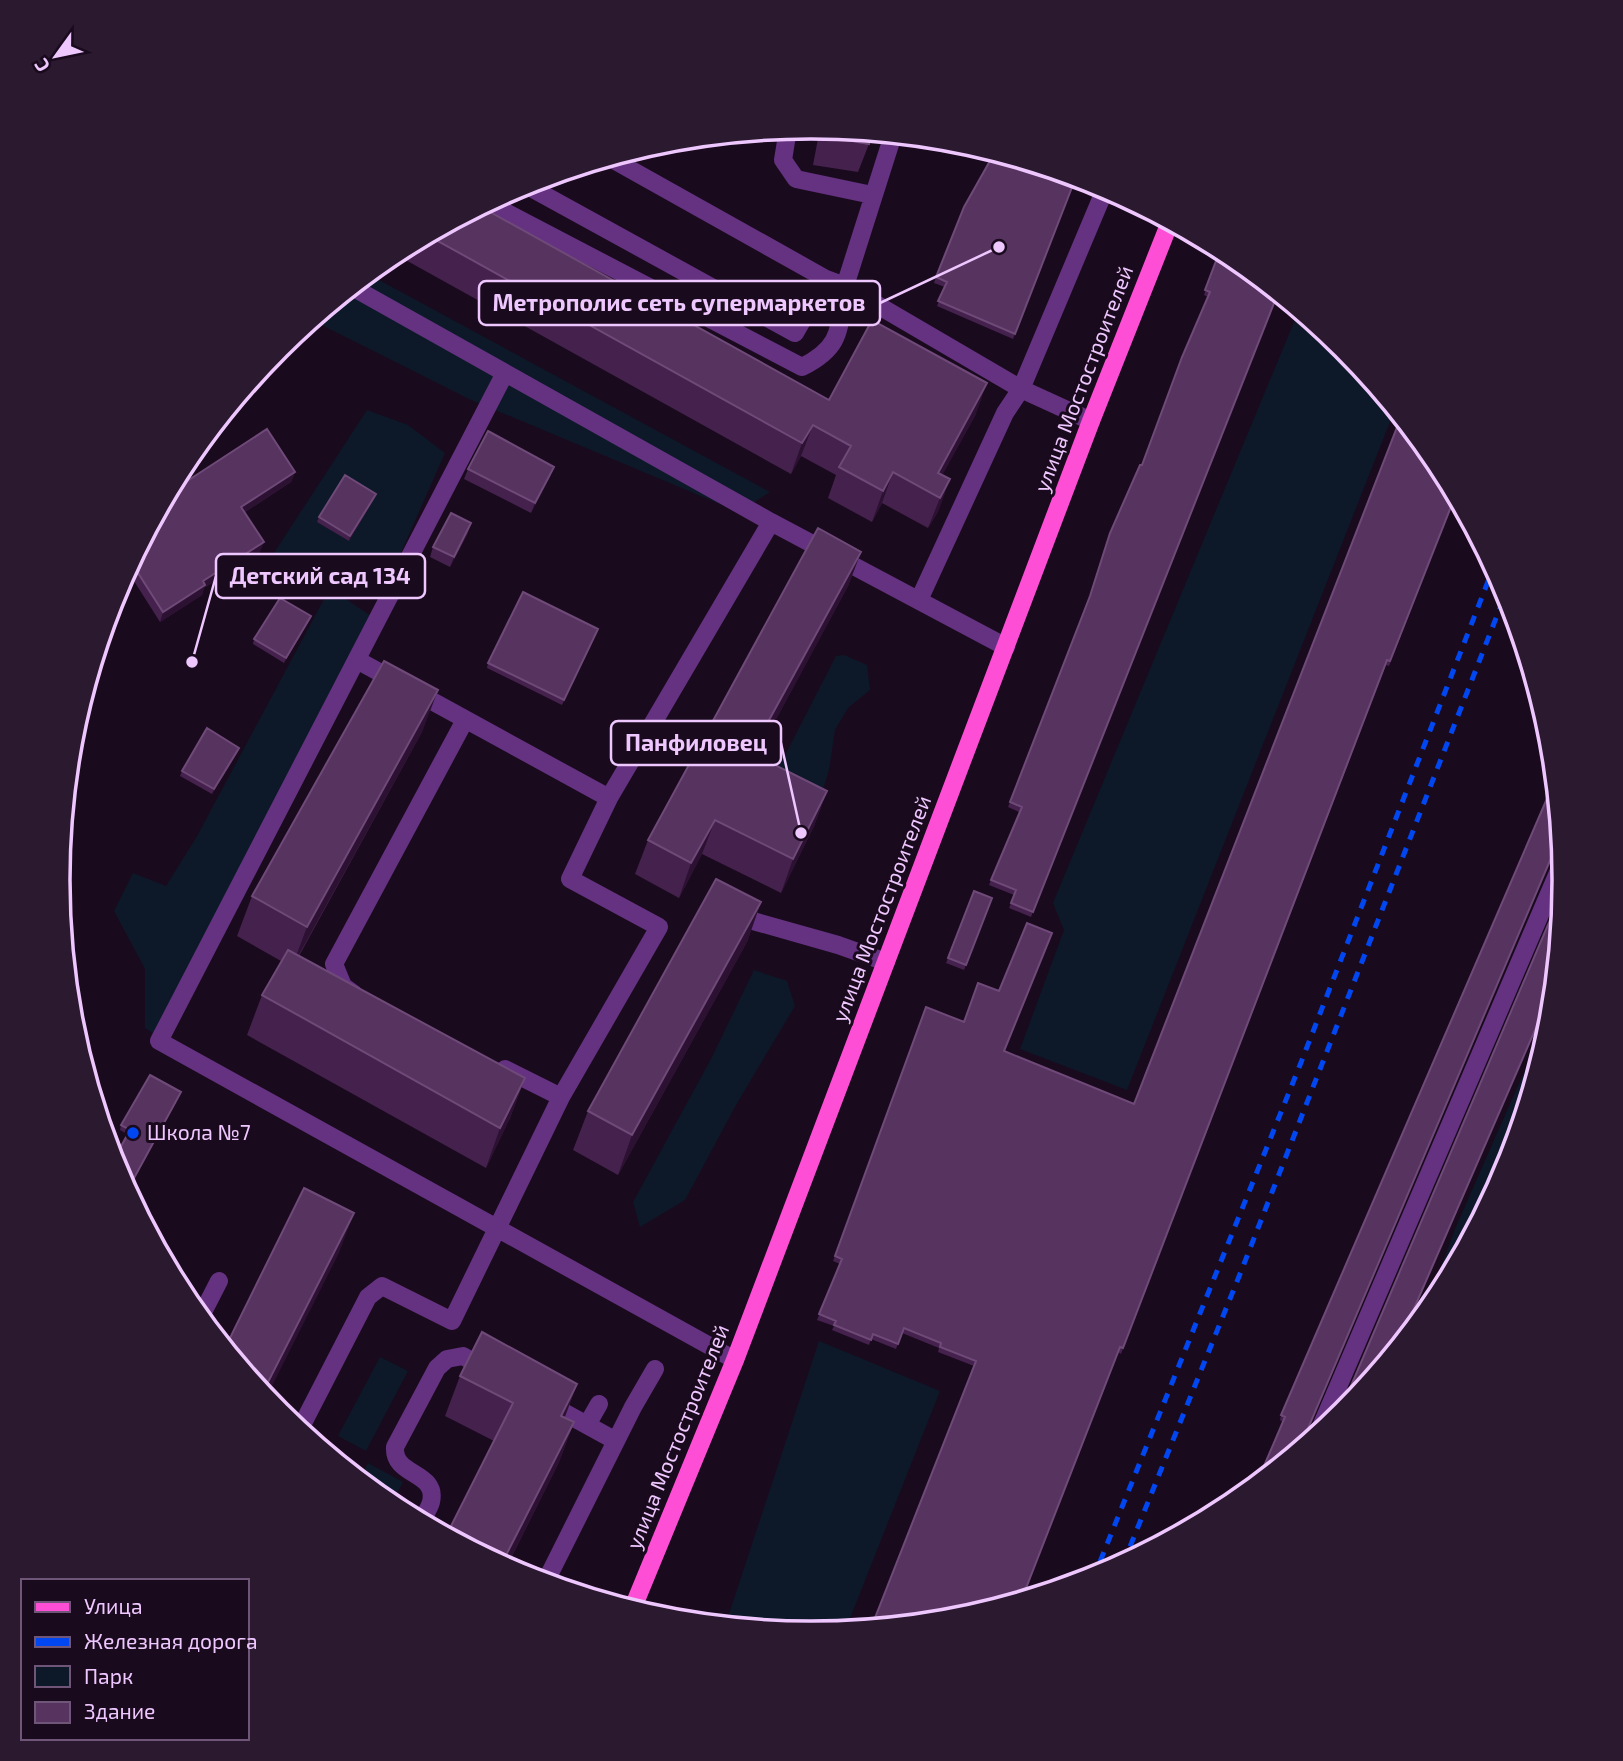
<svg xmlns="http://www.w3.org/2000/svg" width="1623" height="1761" viewBox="0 0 1623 1761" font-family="'Exo 2',sans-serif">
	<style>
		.green { fill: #0d1928 }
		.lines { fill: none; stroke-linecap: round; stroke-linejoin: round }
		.minor { stroke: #643280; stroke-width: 18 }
		.major { stroke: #ff4ed6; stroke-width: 18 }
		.rail { stroke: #0047f2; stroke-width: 5; stroke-dasharray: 10 9; stroke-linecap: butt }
		.wall { fill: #45214d }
		.shaded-wall { fill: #2c1132 }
		.building { fill: #573360; stroke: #6f4a79; stroke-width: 2 }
		.poi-dot { fill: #0047f2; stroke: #1a0a1e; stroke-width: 2.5 }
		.labels { text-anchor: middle; stroke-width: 6; stroke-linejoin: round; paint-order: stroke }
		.street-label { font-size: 21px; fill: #efc7ff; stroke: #1a0a1e }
		.poi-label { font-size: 21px; fill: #efc7ff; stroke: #1a0a1e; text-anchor: start }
		.rim { fill: none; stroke: #efc7ff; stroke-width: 3.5 }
		.leader { fill: none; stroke: #efc7ff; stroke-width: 2.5 }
		.callout-dot { fill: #efc7ff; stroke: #1a0a1e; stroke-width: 2.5 }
		.callout { fill: #1a0a1e; stroke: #efc7ff; stroke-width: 2.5 }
		.callout-label { font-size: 23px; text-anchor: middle; font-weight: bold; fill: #efc7ff }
	</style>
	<rect width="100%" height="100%" fill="#1a0a1e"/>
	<!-- green -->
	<path class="green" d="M368,274L770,492L739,512L469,399L312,320Z
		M1299,310L1345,348L1395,409L1127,1090L1020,1049L1064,930L1053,903Z
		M367,410L408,425L445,453L384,591L307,578L272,556Z
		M330,588L371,616L159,1037L145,1028V969L114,911L133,873L166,886L196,838Z
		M844,655L867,665L870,690L848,708L835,730L829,770L816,813L764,796L836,656Z
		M754,970L787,981L795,1006L736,1105L685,1200L640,1227L633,1202L712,1057Z
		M1553,1006L1551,1028L1508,1169L1438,1300L1421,1320L1455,1229Z
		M819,1341L940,1391L845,1631L811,1634L725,1626Z
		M380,1357L408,1371L366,1451L338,1436Z
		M368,1463L403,1482L391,1505L359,1480Z"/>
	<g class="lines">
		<!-- minor -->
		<path class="minor" d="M788,129L783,160L796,179L872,195
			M610,158L826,279
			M524,184L795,333L826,279L845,286L893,135
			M488,203L802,367C844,346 838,328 845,286L1021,389L1091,421
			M352,287L771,522L1006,647
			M505,373L159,1041L735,1360
			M919,600L1005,413L1021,389L1106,187
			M357,660L609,798L771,522
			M732,915L838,945L886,962
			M354,994L343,986L334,964L465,720
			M561,1097L659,927L570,879L609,798
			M200,1318L219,1281
			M545,1402L616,1441
			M587,1425L599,1404
			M299,1431L368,1297L382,1286L452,1321L561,1097L505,1069
			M1317,1436L1563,861
			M421,1522C424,1516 429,1509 431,1502C438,1471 393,1477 395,1447L437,1368L447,1359L463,1356L487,1370
			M545,1583L633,1407L655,1369"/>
		<!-- major -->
		<path class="major" d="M632,1610L735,1360L1091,421L1170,222"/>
		<!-- rail -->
		<path class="rail" d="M1123,1564L1242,1269L1507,590
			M1093,1579L1300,1065L1494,566"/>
	</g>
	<!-- wall -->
	<path class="wall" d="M820,128L871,133L869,144L858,172L813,165Z
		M1076,177L1013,339L937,306L945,287L934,283L936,277Z
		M481,207L829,400L976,414L942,475L939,510L928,528L882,503L872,522L828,498L836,475L801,456L791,474L393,253Z
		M1216,261L1278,293L1031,917L1009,908L1014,895L989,885L1019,812L1008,807L1208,297L1204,295Z
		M554,467L550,477L531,513L464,479L468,469Z
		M295,472L291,482L245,512L260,552L204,588L202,595L160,622L127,570L176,478L181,485Z
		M376,494L374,499L349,541L317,522L319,517Z
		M1456,494L1389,666L1386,665L1121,1354L1118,1352L974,1366L938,1352L939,1348L902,1333L896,1349L871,1339L869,1345L832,1330L834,1326L817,1320L840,1264L833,1261L926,1007L1004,1051L1134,1104Z
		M468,533L450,567L430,557L433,547Z
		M861,552L848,586L756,756L827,791L814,826L781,893L702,854L679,898L635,874L648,840Z
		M311,616L309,621L284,663L253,644L254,639Z
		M596,634L562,705L487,668L488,663Z
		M423,730L299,956L525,1078L510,1118L486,1168L247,1035L262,995L281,961L237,936L252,896Z
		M239,748L237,753L212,794L180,776L182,771Z
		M1555,780L1562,851L1557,852L1553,857L1283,1422L1280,1420L1281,1415Z
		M974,891L992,898L964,970L946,963Z
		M761,902L747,942L618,1175L573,1150L588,1111Z
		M179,1097L127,1134L120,1130L121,1125Z
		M460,1376L577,1384L565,1417L574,1422L559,1462L506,1568L446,1536L494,1441L445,1416Z"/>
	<!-- shaded-wall -->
	<path class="shaded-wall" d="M987,383L976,414L932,494L938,473Z
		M813,425L801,456L791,474L802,443Z
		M554,467L550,477L531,513L535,503Z
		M295,472L291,482L237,517L241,507Z
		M893,472L882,503L872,522L883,491Z
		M950,479L939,510L928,528L940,498Z
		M376,494L374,499L349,541L350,536Z
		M471,523L468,533L450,567L454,557Z
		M264,542L260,552L204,588L202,595L160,622L163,612L203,581Z
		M861,552L848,586L739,788L751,753Z
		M311,616L309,621L284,663L286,658Z
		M100,669L98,674L82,701L83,697Z
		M438,690L423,730L292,967L307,927Z
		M239,748L237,753L212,794L214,789Z
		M827,791L814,826L781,893L793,859Z
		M715,820L702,854L679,898L691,863Z
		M1559,846H1562V851L1557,852L1553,857L1554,851Z
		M761,902L747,942L618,1175L632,1135Z
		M525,1078L510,1118L486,1168L500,1128Z
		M181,1092L179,1097L127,1192V1191Z
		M354,1213L339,1253L266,1398L262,1394Z
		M577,1384L562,1424L561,1416Z
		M574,1422L559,1462L506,1568L501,1565Z"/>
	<!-- building -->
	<path class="building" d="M825,128L871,133L869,144L824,136Z
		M995,152L1076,177L1015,334L938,301L947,282L936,277L964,207Z
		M481,207L829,400L872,320L987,383L938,473L950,479L940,498L893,472L883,491L839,467L851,446L813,425L802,443L427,235Z
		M1216,261L1255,276V274L1278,293L1033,912L1011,903L1016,890L991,880L1022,807L1010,802L1090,596L1110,533L1140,465H1142L1182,357L1210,292L1205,290Z
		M1401,417L1438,462L1456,494L1390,661L1387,660L1123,1348L1120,1347L1021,1601L958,1620L871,1628L976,1361L940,1347L941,1343L904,1328L898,1344L873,1334L871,1340L834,1325L836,1321L819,1314L842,1259L835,1256L926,1007L964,1022L978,983L999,991L1027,923L1052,933L1004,1051L1134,1104Z
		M267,429L295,472L241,507L264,542L203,581L205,585L163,612L131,562L176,478L181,485Z
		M488,431L554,467L535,503L468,469Z
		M345,475L376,494L350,536L319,517Z
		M451,513L471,523L454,557L433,547Z
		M818,528L861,552L751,753L827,791L793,859L715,820L691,863L648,840Z
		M523,592L598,629L564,700L488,663Z
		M280,598L311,616L286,658L254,639Z
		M384,661L438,690L307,927L252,896Z
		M93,665L100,669L83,697Z
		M207,728L239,748L214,789L182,771Z
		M1555,780L1562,846H1559L1554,851L1298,1452L1255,1487L1285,1417L1281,1415Z
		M716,879L761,902L632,1135L588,1111Z
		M1565,885L1555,984L1396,1350L1344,1414L1336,1421Z
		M974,891L992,898L966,965L948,958Z
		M288,950L525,1078L500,1128L262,995Z
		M150,1075L181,1092L127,1191L115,1169L113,1161L130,1130L121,1125Z
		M304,1188L354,1213L262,1394L225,1348Z
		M482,1332L577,1384L561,1416L574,1422L501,1565L446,1536L513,1403L460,1376Z"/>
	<!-- markers -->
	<circle class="poi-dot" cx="133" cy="1133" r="7"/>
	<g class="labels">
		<!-- street labels -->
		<g class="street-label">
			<text transform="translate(1084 379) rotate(-69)" y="7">улица Мостостроителей</text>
			<text transform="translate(882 909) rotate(-69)" y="7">улица Мостостроителей</text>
			<text transform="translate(678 1437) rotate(-68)" y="7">улица Мостостроителей</text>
		</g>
		<!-- poi labels -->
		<g class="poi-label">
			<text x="147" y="1140">Школа №7</text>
		</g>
	</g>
	<!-- crop -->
	<path d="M0 0H1623V1761H0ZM70 880a741 741 0 1 1 1482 0a741 741 0 1 1-1482 0Z" fill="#2b1930" fill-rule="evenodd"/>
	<path class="rim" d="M70 880a741 741 0 1 1 1482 0a741 741 0 1 1-1482 0Z"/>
	<!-- callouts -->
	<path class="leader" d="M999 247L880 303M192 662L216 576M801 833L781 743"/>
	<g class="callout-dot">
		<circle cx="999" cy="247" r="7"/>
		<circle cx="192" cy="662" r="7"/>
		<circle cx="801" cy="833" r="7"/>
	</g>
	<g class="callout">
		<rect x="479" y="281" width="401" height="44" rx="7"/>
		<rect x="216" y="554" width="209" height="44" rx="7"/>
		<rect x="611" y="721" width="170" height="44" rx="7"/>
	</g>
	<g class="callout-label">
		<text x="679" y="311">Метрополис cеть супермаркетов</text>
		<text x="320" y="584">Детский сад 134</text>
		<text x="696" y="751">Панфиловец</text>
	</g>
	<!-- legend -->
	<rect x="21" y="1579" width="228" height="161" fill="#1a0a1e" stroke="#6f5678" stroke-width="2"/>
	<rect x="35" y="1602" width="35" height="10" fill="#ff4ed6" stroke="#6f5678" stroke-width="2"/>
	<text x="84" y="1614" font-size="21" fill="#efc7ff">Улица</text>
	<rect x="35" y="1637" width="35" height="10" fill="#0047f2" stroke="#6f5678" stroke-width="2"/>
	<text x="84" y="1649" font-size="21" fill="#efc7ff">Железная дорога</text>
	<rect x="35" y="1666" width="35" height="21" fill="#0d1928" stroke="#6f5678" stroke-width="2"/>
	<text x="84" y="1684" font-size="21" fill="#efc7ff">Парк</text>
	<rect x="35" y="1702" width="35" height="21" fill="#573360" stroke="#6f5678" stroke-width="2"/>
	<text x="84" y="1719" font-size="21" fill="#efc7ff">Здание</text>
	<!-- north arrow -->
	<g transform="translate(56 56) rotate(237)" stroke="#1a0a1e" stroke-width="5" paint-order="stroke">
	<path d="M0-5L12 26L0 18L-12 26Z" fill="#efc7ff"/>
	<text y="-10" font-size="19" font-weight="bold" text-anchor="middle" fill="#efc7ff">С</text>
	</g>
</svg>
